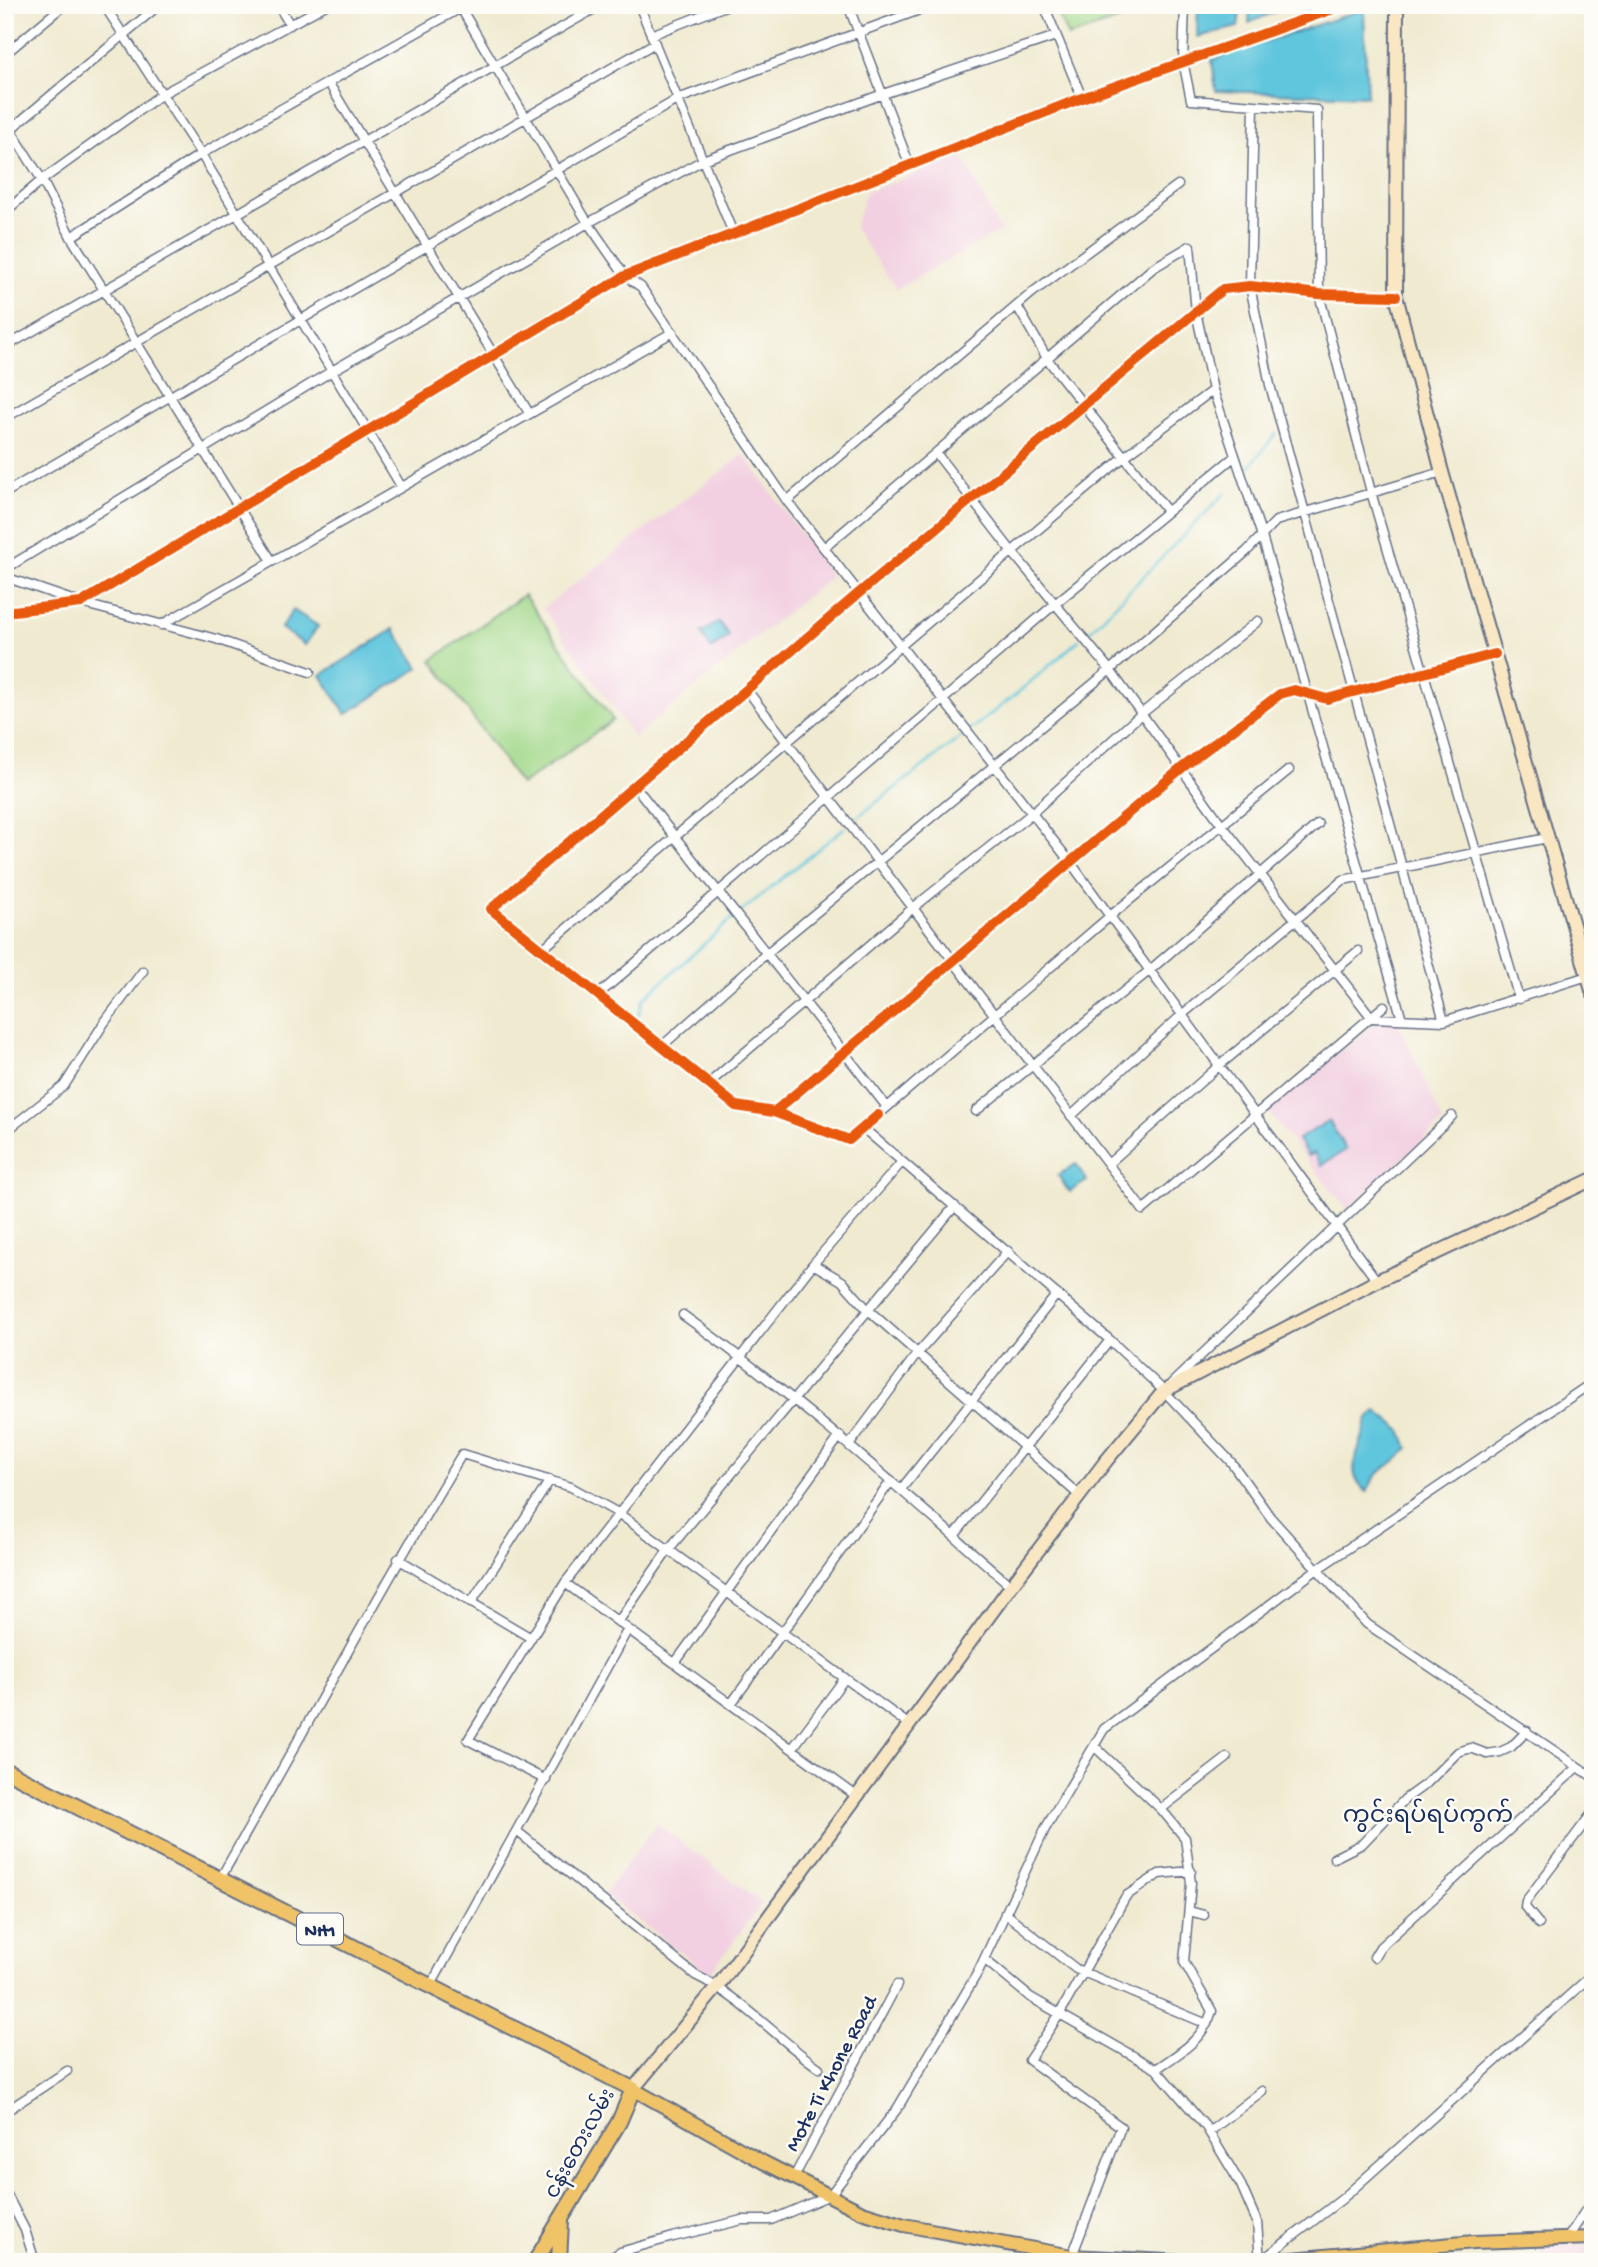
<svg xmlns="http://www.w3.org/2000/svg" width="1598" height="2267" viewBox="0 0 1598 2267" font-family="'Gochi Hand','Noto Sans Myanmar',sans-serif">
	<style>
		.built { fill: #f2cfe1 }
		.green { fill: #a2d88a; stroke: #5e8474; stroke-width: 2 }
		.water { fill: #60c6dd; stroke: #3e7a9e; stroke-width: 2 }
		.lines { fill: none; stroke-linecap: round; stroke-linejoin: round }
		.stream { stroke: #60c6dd; stroke-width: 2.5 }
		.minor-casing { stroke: #667086; stroke-width: 11 }
		.secondary-casing { stroke: #667086; stroke-width: 16 }
		.primary-casing { stroke: #667086; stroke-width: 16 }
		.trunk-casing { stroke: #667086; stroke-width: 18 }
		.minor { stroke: #fff; stroke-width: 8 }
		.secondary { stroke: #f9e7c3; stroke-width: 12 }
		.primary { stroke: #f1c369; stroke-width: 12 }
		.trunk { stroke: #f1c369; stroke-width: 14 }
		.cycleway-casing { stroke: #fdfcf7; stroke-width: 15 }
		.cycleway { stroke: #e8590c; stroke-width: 10 }
		.labels { text-anchor: middle; stroke-width: 5; stroke-linejoin: round; paint-order: stroke }
		.shield { fill: #fdfcf7; stroke: #5f6c8c; stroke-width: 2 }
		.shield-label { font-size: 19px; font-weight: bold; fill: #1b2f5e }
		.street-label { font-size: 21px; fill: #1b2f5e; stroke: #fdfcf7 }
		.quarter-label { font-size: 24px; fill: #1b2f5e; stroke: #fdfcf7 }
	</style>
	<rect width="100%" height="100%" fill="#fdfcf7"/>
	<filter id="ink" filterUnits="userSpaceOnUse"><feTurbulence type="fractalNoise" baseFrequency=".0143" numOctaves="2"/><feDisplacementMap in="SourceGraphic" scale="14" xChannelSelector="R" yChannelSelector="G"/><feConvolveMatrix kernelMatrix="1 2 1 2 8 2 1 2 1" color-interpolation-filters="sRGB"/></filter>
	<filter id="wash" filterUnits="userSpaceOnUse"><feTurbulence type="fractalNoise" baseFrequency=".00686" numOctaves="4" result="noise"/><feDisplacementMap in="SourceGraphic" scale="28" xChannelSelector="R" yChannelSelector="G"/><feGaussianBlur stdDeviation="1.57" result="paint"/><feColorMatrix in="noise" values="0 0 0 0 0 0 0 0 0 0 0 0 0 0 0 0 0 1.4 0 .05"/><feComposite in="paint" operator="in"/></filter>
	<g filter="url(#wash)">
		<rect width="100%" height="100%" fill="#f0ead0"/>
		<!-- built -->
		<path class="built" d="M963,157L1000,231L896,289L854,228L866,192Z
			M744,454L831,577L634,737L543,608Z
			M1392,1009L1443,1122L1347,1209L1267,1111Z
			M657,1824L762,1903L709,1974L604,1894Z
			M1539,2245L1593,2246V2262H1538Z"/>
		<!-- green -->
		<path class="green" d="M1054,5H1128L1131,16L1068,37Z
			M524,595L613,720L521,785L432,660Z"/>
		<!-- water -->
		<path class="water" d="M1198,5H1241L1238,27L1197,37Z
			M1250,5H1290L1249,23Z
			M1364,9L1367,96L1216,91L1212,60Z
			M293,610L318,626L305,645L281,628Z
			M719,622L729,636L711,649L701,633Z
			M394,629L419,668L346,714L321,675Z
			M1329,1121L1346,1150L1321,1165L1314,1153L1308,1156L1298,1139Z
			M1076,1164L1087,1181L1069,1192L1058,1175Z
			M1377,1411L1401,1430L1408,1448C1394,1468 1377,1465 1367,1492C1340,1473 1364,1445 1367,1420Z"/>
		<g class="lines">
			<!-- stream -->
			<path class="stream" d="M1249,467L1276,434
				M1089,632L1225,493
				M855,819L1014,696L1079,640
				M742,911L844,828
				M637,1021L643,999L733,918"/>
		</g>
	</g>
	<g filter="url(#ink)">
		<g class="lines">
			<!-- minor casing -->
			<g class="minor-casing">
				<path id="minor" d="M104,5L201,154L401,486
					M278,5L290,25
					M459,5L588,223L625,276L641,287L787,501L1071,863L1377,1281
					M639,5L733,233
					M848,5L910,166
					M1044,5L1082,98
					M1185,5L1183,61L1191,100L1317,110L1319,294L1371,492L1519,999
					M651,35L728,5
					M5,54L64,5
					M328,82L529,413
					M1254,105L1250,286L1270,385L1444,1021
					M5,121L42,180L71,237L272,561
					M5,134L159,5
					M5,212L42,180L162,94L326,5
					M71,237L201,154L466,5
					M1017,306L1048,360L1167,511
					M5,347L601,5
					M5,418L655,43
					M936,453L1013,553L1110,670L1222,825L1372,1018L1444,1021L1591,975
					M5,493L678,99L933,5
					M787,501L1033,292L1178,185
					M824,548L1153,268L1190,246L1196,312L1213,390L1261,533L1402,1019
					M5,569L332,371L588,223L703,160L883,94L1056,36
					M5,577L81,603L216,639L310,672
					M5,612L81,603L625,276L1082,98L1344,5
					M161,625L673,332
					M747,690L1143,1210L1384,1006
					M1289,770L1109,917L849,1140L774,1112L736,1106L491,909L859,593L1223,289L1250,286L1319,294L1396,296
					M635,786L887,1107
					M540,951L1125,456L1213,390
					M599,994L1056,603L1234,457
					M662,1046L767,953L1110,670L1246,552L1276,521L1442,472
					M707,1085L913,908L1031,814L1141,714L1258,621
					M976,1111L1149,971L1318,824
					M774,1112L1183,767L1280,694L1294,690L1327,699L1495,654
					M1071,1116L1184,1013L1343,880L1547,838
					M863,1128L1110,1340L1164,1391L1231,1462L1271,1518L1367,1624L1593,1777
					M5,1132L64,1086L104,1023L143,971
					M1108,1164L1221,1064L1358,951
					M813,1264L842,1281L866,1308L1079,1495
					M683,1315C799,1398 904,1493 1011,1586
					M1171,1384L1452,1116
					M850,1444L917,1354L1008,1251
					M902,1488L1057,1294
					M954,1536L1110,1340
					M398,1559L531,1638
					M565,1583L855,1795
					M471,1603L550,1480
					M618,1622L669,1549L955,1206
					M675,1663L840,1436
					M731,1704L891,1481
					M1094,1746L1161,1809L1185,1838L1191,1883L1184,1962L1212,2011C1203,2040 1180,2053 1156,2069
					M792,1749L845,1678
					M546,1780L468,1740L565,1583L813,1264L901,1163
					M1161,1809L1227,1758
					M518,1832L695,1975C743,1998 776,2038 819,2068
					M1334,1858L1362,1844L1405,1799L1427,1783L1458,1752L1471,1748L1487,1754L1500,1752L1511,1747L1527,1731
					M221,1877C302,1736 378,1593 462,1454L571,1487L618,1513L908,1724
					M1189,1911L1204,1915
					M1005,1913L1076,1969L1207,2024
					M1539,1924L1525,1907L1526,1901L1593,1812
					M1374,1957L1380,1947L1578,1767
					M984,1959L1030,1997L1156,2069L1206,2127L1241,2185L1257,2222L1260,2262
					M431,1985L628,1629
					M5,2112L67,2071
					M1209,2132L1262,2091
					M794,2177L897,1985
					M5,2191L25,2230L35,2262
					M1567,2239L1593,2199
					M1072,2256L1121,2127L1029,2060L1059,2015L1126,1896L1159,1874L1191,1871
					M1262,2260L1342,2199L1593,1974
					M605,2262L620,2252L673,2237L742,2220H771L830,2195L897,2109L978,1972L1045,1829L1104,1729L1316,1570L1593,1382"/>
			</g>
			<!-- secondary casing -->
			<g class="secondary-casing">
				<path id="secondary" d="M1397,5L1396,296L1442,472L1593,994
					M633,2089L718,1986L1011,1586L1106,1461L1164,1391L1377,1281L1593,1179"/>
			</g>
			<!-- primary casing -->
			<g class="primary-casing">
				<path id="primary" d="M633,2089L763,2162L862,2212L904,2225L1072,2256L1186,2262
					M1260,2262L1474,2242L1593,2238"/>
			</g>
			<!-- trunk casing -->
			<g class="trunk-casing">
				<path id="trunk" d="M5,1770L633,2089L619,2122L535,2262
					M559,2262L561,2221"/>
			</g>
			<!-- minor -->
			<use href="#minor" class="minor"/>
			<!-- secondary -->
			<use href="#secondary" class="secondary"/>
			<!-- primary -->
			<use href="#primary" class="primary"/>
			<!-- trunk -->
			<use href="#trunk" class="trunk"/>
			<!-- cycleway casing -->
			<g class="cycleway-casing">
				<path id="cycleway" d="M5,612L81,603L625,276L1082,98L1344,5
					M774,1112L1183,767L1280,694L1294,690L1327,699L1495,654
					M878,1115L849,1140L774,1112L736,1106L491,909L859,593L1223,289L1250,286L1319,294L1396,296"/>
			</g>
			<!-- cycleway -->
			<use href="#cycleway" class="cycleway"/>
		</g>
	</g>
	<g class="labels">
		<!-- shield labels -->
		<rect class="shield" x="297" y="1913.5" width="46" height="31" rx="5"/>
		<g class="shield-label">
			<text x="320" y="1936">NH1</text>
		</g>
		<!-- street labels -->
		<g class="street-label">
			<text transform="translate(830 2073) rotate(-62)" y="7">Mote Ti Khone Road</text>
			<text transform="translate(579 2143) rotate(-61)" y="7">ငန်းတေးလမ်း</text>
		</g>
		<!-- quarter labels -->
		<g class="quarter-label">
			<text x="1428" y="1822">ကွင်းရပ်ရပ်ကွက်</text>
		</g>
	</g>
	<!-- margin -->
	<rect width="1598" height="2267" fill="none" stroke="#fdfcf7" stroke-width="28"/>
</svg>
